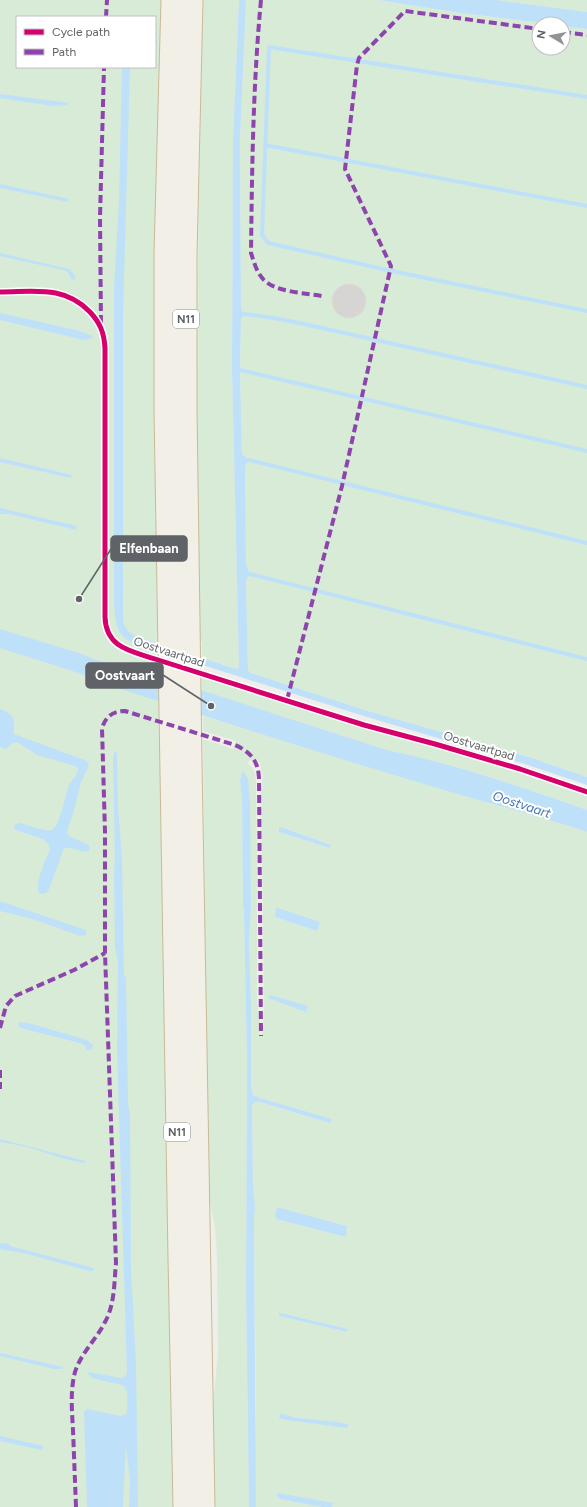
<svg xmlns="http://www.w3.org/2000/svg" width="587" height="1507" viewBox="0 0 587 1507" font-family="Figtree,sans-serif">
	<style>
		.green { fill: #d8ebd6; fill-rule: evenodd }
		.water { fill: #bfe0f9 }
		.lines { fill: none; stroke-linecap: round; stroke-linejoin: round }
		.stream { stroke: #bfe0f9; stroke-width: 4 }
		.building { fill: #d6d5d3; stroke: #deddd9 }
		.trunk-casing { stroke: #c8b996; stroke-width: 23 }
		.trunk { stroke: #f2f0e6; stroke-width: 21 }
		.quiet { stroke: #8e44ad; stroke-width: 4; stroke-dasharray: 8 4; stroke-linecap: butt }
		.cycleway-casing { stroke: #fff; stroke-width: 8 }
		.cycleway { stroke: #d6006c; stroke-width: 5 }
		.labels { text-anchor: middle; stroke-width: 4; stroke-linejoin: round; paint-order: stroke }
		.shield { fill: #fff; stroke: #8f9295; stroke-width: 1 }
		.shield-label { font-size: 11px; font-weight: bold; fill: #5f6368 }
		.street-label { font-size: 12px; fill: #5f6368; stroke: #fff }
		.water-label { font-size: 13px; font-style: italic; fill: #4174aa; stroke: #fff }
		.leader { fill: none; stroke: #5f6368; stroke-width: 1.5 }
		.callout-dot { fill: #5f6368; stroke: #fff; stroke-width: 1.5 }
		.callout { fill: #5f6368; stroke: #5f6368; stroke-width: 1.5 }
		.callout-label { font-size: 13px; text-anchor: middle; font-weight: bold; fill: #fff }
	</style>
	<rect width="100%" height="100%" fill="#efeeea"/>
	<!-- green -->
	<path class="green" d="M0,0H161L154,408L159,753L161,754L160,790L174,1507H0ZM17,17H155V67H17Z
		M203,0H239L233,140L232,368L239,667L238,669L202,658V642L198,641C201,564 197,486 197,409C197,273 200,136 203,0Z
		M246,0H378L461,13L551,24H539V48H563V26L587,29V777L529,757L368,711L251,673L248,670L246,581L250,574L246,565L245,466L249,460L242,454L240,370L241,320L244,314L241,308L240,141Z
		M497,0H587V12L505,1Z
		M202,676L363,727L520,772L587,794V810C521,787 455,764 387,750L202,691Z
		M203,716L445,790L546,818L587,832V1507H332L334,1504L277,1494L278,1498L280,1499L322,1507H256L255,1445L256,1405L254,1220L255,1208L253,1187L252,1105L254,1102H260L330,1123L332,1119L260,1098L253,1095L251,1086V1002L249,940L251,907L250,843L249,825L242,775L240,781L242,801L243,905L244,916L247,1061L246,1293L249,1507H215L213,1407L218,1352L217,1255L215,1227L208,1193L203,739L233,749L236,741L203,731ZM249,760L259,761L263,775L261,789L264,1005L263,1030L261,1036H259L260,1020L257,1002V867L256,785C256,777 256,770 248,764ZM285,828L331,845L330,848L279,832ZM281,909L298,916L317,931L275,917ZM277,1207L347,1226L346,1237L276,1219L275,1216ZM279,1313H281L348,1329L347,1332L295,1319ZM288,1414C297,1420 335,1422 349,1424L302,1422L295,1421Z"/>
	<!-- water -->
	<path class="water" d="M239,0H246L240,141L241,308L244,314L241,320L240,370L242,454L249,460L245,466L246,564L250,574L246,581L248,670L251,673L368,711L529,757L587,777V785L525,764L367,717L133,643C115,634 116,622 114,605V288L119,201L122,67H130L123,315V623L128,631L135,636L230,667L238,669L239,667L232,368L233,140Z
		M378,0H497L587,12V29L563,26V24H551L461,13Z
		M0,94L62,102L68,103V105L54,106L0,98Z
		M0,184L69,199L68,202L0,188Z
		M0,253L69,269L74,274L76,279L72,280L67,271L0,256Z
		M0,313L80,331L93,336L90,339L84,340L0,320Z
		M0,458L72,475L71,478L0,462Z
		M0,508L77,526L76,530L10,514H0Z
		M0,629L82,654L96,660L115,664L157,676L387,750C455,764 521,787 587,810V832C540,816 492,804 444,790C333,757 222,722 111,686L107,682L0,648Z
		M0,709C8,712 15,715 14,725C14,729 13,731 14,734L87,761L89,765L81,782L75,807L67,832L69,836L89,845L90,848L89,851C80,853 72,846 64,848L48,892L43,894L39,893C34,883 46,860 50,849L49,845L43,839L16,830L14,828V825L19,823C27,824 44,832 52,830C59,827 66,795 68,787C71,780 77,777 78,768L75,766L37,755L17,742L11,744L6,749L0,747Z
		M117,752L118,807L122,859L124,976L126,977L128,1103L130,1116L131,1269L136,1363L138,1507H129L130,1480L126,1446L123,1507H87L84,1412L87,1409L121,1416L126,1414L127,1411C127,1402 130,1390 122,1385L92,1378L88,1374L89,1372L121,1378L125,1377L127,1373L117,1050L118,961L115,947L114,870L115,859L113,760L114,753Z
		M244,772L248,779L250,801L251,907L249,940L251,1002V1086L253,1095L260,1098L332,1119L330,1123L260,1102H255L252,1105L253,1187L255,1208L254,1220L256,1507H249L246,1293L247,1061L244,916L243,905L242,801L240,781L242,773Z
		M279,827L284,828L331,845L330,848L279,832Z
		M0,901L83,929L86,931V935L80,936L33,919L0,911Z
		M276,908L281,909L320,922L317,931L275,917Z
		M270,995L308,1006L306,1012L268,998Z
		M20,1022L32,1024L87,1040L93,1045L92,1050H86V1046L80,1043L28,1030L19,1027L18,1024Z
		M0,1139L85,1161V1163C68,1161 53,1155 37,1150C25,1146 12,1144 0,1142Z
		M277,1207L347,1226L346,1237L276,1219L275,1216Z
		M0,1243L9,1244L10,1246L94,1268L93,1271H89L24,1253L0,1249Z
		M279,1313H281L348,1329L347,1332L284,1317L279,1316Z
		M0,1353L59,1366L63,1367L62,1369H54L0,1356Z
		M280,1414C287,1414 292,1417 298,1418C315,1420 332,1421 349,1424L347,1428L288,1420L279,1418Z
		M0,1436L43,1446L42,1450L0,1441Z
		M278,1493L334,1503L332,1507H322L280,1499L277,1496Z"/>
	<g class="lines">
		<!-- stream -->
		<path class="stream" d="M587,97L269,47L262,235L268,243L387,270L587,311
			M265,145L587,206
			M244,314L274,318L304,324L587,387
			M240,370L587,451
			M249,460L587,543
			M250,574L587,659"/>
	</g>
	<!-- building -->
	<path class="building" d="M332 301a17 17 0 1 1 34 0a17 17 0 1 1-34 0Z"/>
	<g class="lines">
		<!-- trunk casing -->
		<g class="trunk-casing">
			<path id="trunk" d="M172,0L165,253V409L179,1258L184,1507
				M192,0L186,255V409L191,763L204,1507"/>
		</g>
		<!-- trunk -->
		<use href="#trunk" class="trunk"/>
		<!-- quiet -->
		<path class="quiet" d="M261,0C253,84 252,169 251,253C254,262 256,271 263,279C274,292 305,293 322,296
			M106,17L107,0
			M563,32L587,35
			M101,323L100,218L104,67
			M287,700L342,486L391,266L345,169L357,65L359,58L405,11L539,29
			M0,1028L6,1006L15,996L74,970L105,953
			M0,1070V1089
			M76,1507C75,1481 74,1456 73,1430C72,1411 70,1391 75,1372C81,1353 96,1340 105,1322C115,1304 114,1283 116,1263L105,953V832L102,728C106,716 113,711 125,711L235,745C251,752 258,761 259,778L261,1036"/>
		<!-- cycleway casing -->
		<g class="cycleway-casing">
			<path id="cycleway" d="M0,292C34,292 64,285 90,312C100,323 104,332 105,348V617C106,648 131,651 155,659L364,725L435,744L520,769L587,792"/>
		</g>
		<!-- cycleway -->
		<use href="#cycleway" class="cycleway"/>
	</g>
	<g class="labels">
		<!-- shield labels -->
		<g class="shield">
			<rect x="173" y="310" width="26" height="18" rx="3"/>
			<rect x="164" y="1123" width="26" height="18" rx="3"/>
		</g>
		<g class="shield-label">
			<text x="186" y="323">N11</text>
			<text x="177" y="1136">N11</text>
		</g>
		<!-- street labels -->
		<g class="street-label">
			<text transform="translate(169 652) rotate(18)" y="4">Oostvaartpad</text>
			<text transform="translate(479 746) rotate(17)" y="4">Oostvaartpad</text>
		</g>
		<!-- water labels -->
		<g class="water-label">
			<text transform="translate(522 804) rotate(18)" y="5">Oostvaart</text>
		</g>
	</g>
	<!-- callouts -->
	<path class="leader" d="M79 599L111 549M211 706L163 675"/>
	<g class="callout-dot">
		<circle cx="79" cy="599" r="4"/>
		<circle cx="211" cy="706" r="4"/>
	</g>
	<g class="callout">
		<rect x="111" y="536" width="76" height="25" rx="4"/>
		<rect x="86" y="663" width="77" height="25" rx="4"/>
	</g>
	<g class="callout-label">
		<text x="149" y="553">Elfenbaan</text>
		<text x="125" y="680">Oostvaart</text>
	</g>
	<!-- legend -->
	<rect x="16" y="16" width="140" height="52" fill="#ffffff" stroke="#bfc1c3"/>
	<rect x="24" y="29" width="20" height="6" fill="#d6006c" stroke="#bfc1c3"/>
	<text x="52" y="36" font-size="12" fill="#5f6368">Cycle path</text>
	<rect x="24" y="49" width="20" height="6" fill="#8e44ad" stroke="#bfc1c3"/>
	<text x="52" y="56" font-size="12" fill="#5f6368">Path</text>
	<!-- north arrow -->
	<g transform="translate(551 36) rotate(280)"><circle r="19" fill="#ffffff" stroke="#bfc1c3"/>
	<path d="M0-3L7 15L0 10L-7 15Z" fill="#919496"/>
	<text y="-6" font-size="11" font-weight="bold" text-anchor="middle" fill="#5f6368">N</text>
	</g>
</svg>
